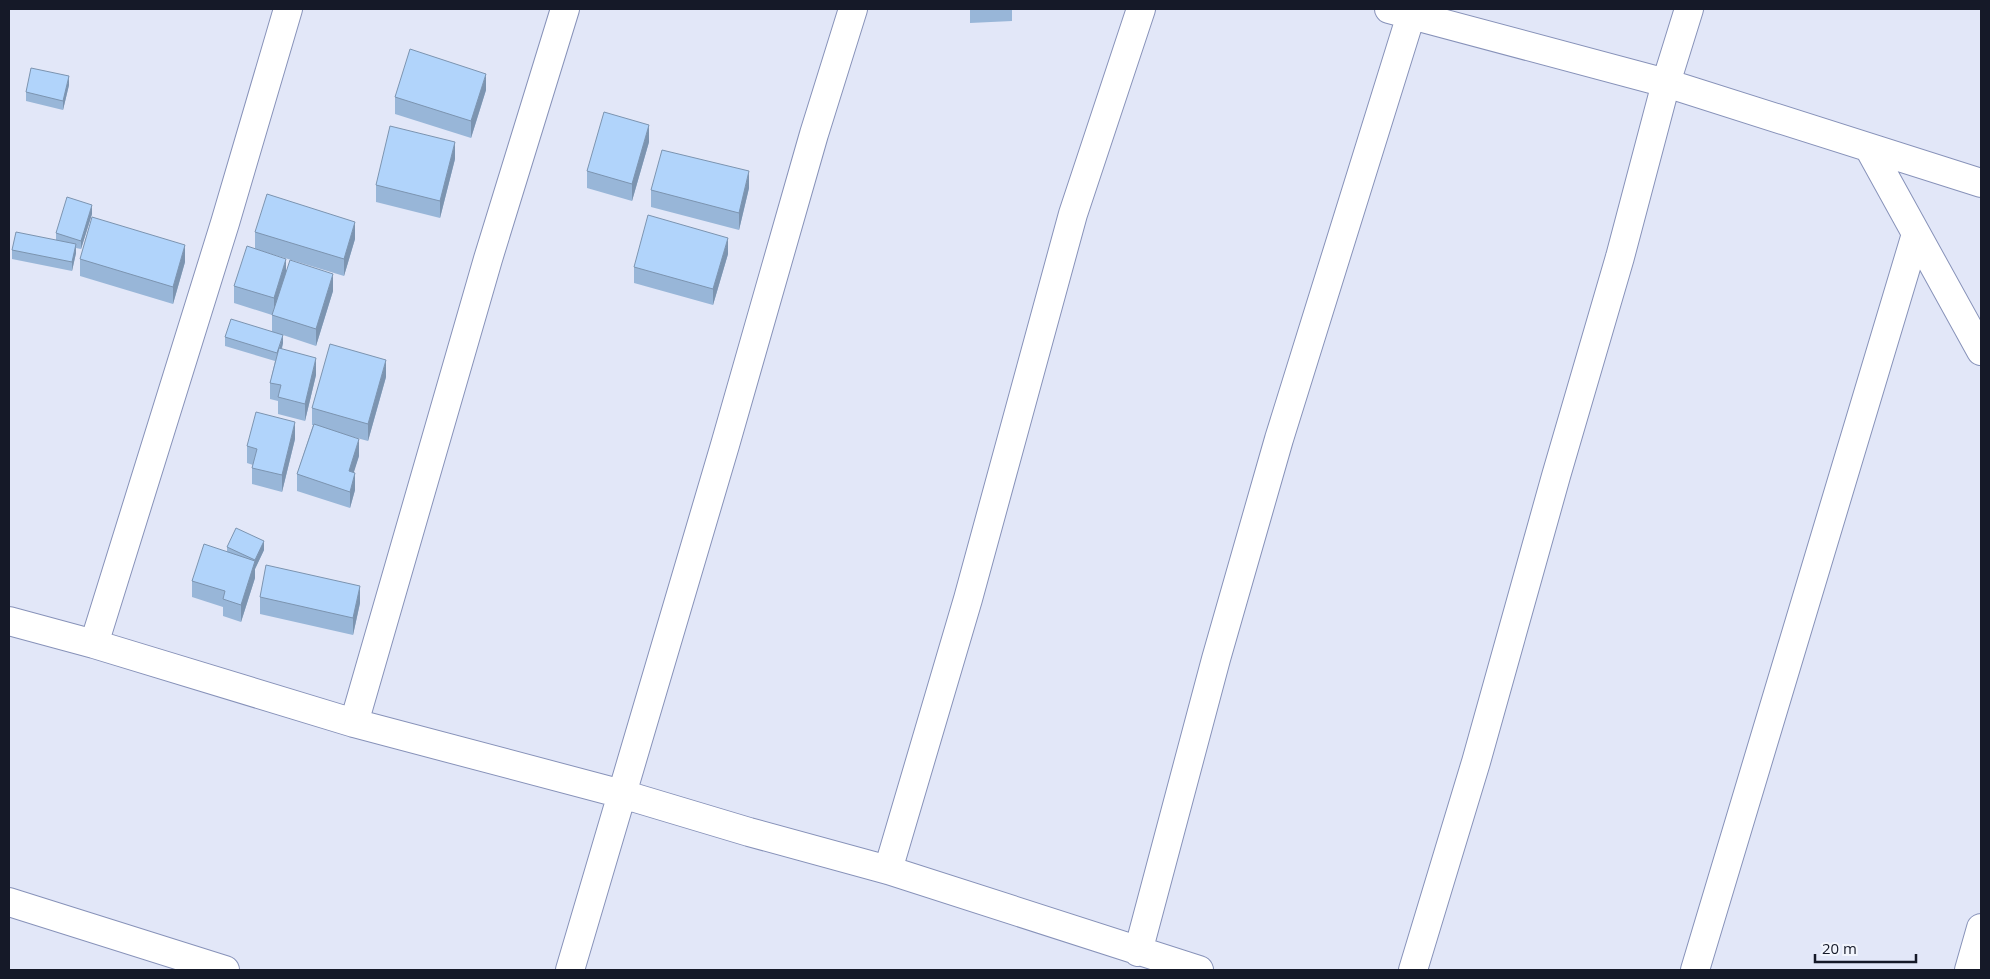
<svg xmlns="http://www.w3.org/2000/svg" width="1990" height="979" viewBox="0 0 1990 979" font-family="'Open Sans',sans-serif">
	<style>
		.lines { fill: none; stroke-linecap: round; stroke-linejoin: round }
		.minor-casing { stroke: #8792b9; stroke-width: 30 }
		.minor { stroke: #fff; stroke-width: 28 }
		.wall { fill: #98b6d8 }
		.shaded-wall { fill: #7c94b0 }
		.building { fill: #b1d4fb; stroke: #7c94b0 }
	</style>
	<rect width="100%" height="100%" fill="#e2e7f8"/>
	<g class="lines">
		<!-- minor casing -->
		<g class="minor-casing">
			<path id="minor" d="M1389,9L1666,83L1981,183
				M1870,150L1981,351
				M9,621L94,644L354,723L622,794L749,832L888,870L1199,970
				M94,644L225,223L288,9
				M354,723L488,259L565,9
				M888,870L968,599L1073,214L1141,9
				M9,902L225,970
				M1138,952L1216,659L1279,439L1411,15
				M570,970L725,445L814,134L853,9
				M1413,970L1476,762L1556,476L1620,257L1666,83L1689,9
				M1695,970L1916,234
				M1969,970L1981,928"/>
		</g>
		<!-- minor -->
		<use href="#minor" class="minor"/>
	</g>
	<!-- wall -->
	<path class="wall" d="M970,9H1012V21L970,23Z
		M69,85L63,110L26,101V92Z
		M486,90L471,138L395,114V97Z
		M649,142L632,201L587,188V171Z
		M455,159L440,218L376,202V185Z
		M749,188L739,230L651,207V190Z
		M92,214L81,249L76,248V253L72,271L12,259V250L56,240V233Z
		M255,232L355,239L344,276L255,249Z
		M728,254L713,305L634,283V267Z
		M80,259L185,262L173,304L80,276Z
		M286,271L333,291L316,346L283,335V343L282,349L316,375L305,421L278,414V401L270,399V383L275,361L225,346V337L272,331V315L234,303V286Z
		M386,377L368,441L342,434L359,456L353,473L355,490L350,508L297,491V474L313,425H312V408Z
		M295,439L282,492L252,484V468L253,465L247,463V446Z
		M227,547L264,550L255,569V578L241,622L223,616V607L192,597V581L227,552Z
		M260,597L360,603L353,635L260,614Z"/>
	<!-- shaded-wall -->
	<path class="shaded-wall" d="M486,74V90L471,138V121Z
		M69,76V85L63,110V101Z
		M649,125V142L632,201V184Z
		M455,142V159L440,218V201Z
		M749,171V188L739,230V213Z
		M92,205V214L81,249V241Z
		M355,222V239L344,276V259Z
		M728,238V254L713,305V289Z
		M76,244V253L72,271V262Z
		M185,245V262L173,304V287Z
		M286,259V276L274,315V298Z
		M333,274V291L316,346V329Z
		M283,335V343L278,362V353Z
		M316,358V375L305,421V404Z
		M386,360V377L368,441V424Z
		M295,422V439L282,492V475Z
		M359,439V456L349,488V471Z
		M355,473V490L350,508V492Z
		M264,541V550L255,569V560Z
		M255,561V578L241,622V605Z
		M360,586V603L353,635V618Z"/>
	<!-- building -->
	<path class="building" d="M410,49L486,74L471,121L395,97Z
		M31,68L69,76L63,101L26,92Z
		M604,112L649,125L632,184L587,171Z
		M390,126L455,142L440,201L376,185Z
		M662,150L749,171L739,213L651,190Z
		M267,194L355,222L344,259L255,232Z
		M67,197L92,205L81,241L56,233Z
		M648,215L728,238L713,289L634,267Z
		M92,217L185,245L173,287L80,259Z
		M16,232L76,244L72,262L12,250Z
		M247,246L286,259L274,298L234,286Z
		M290,260L333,274L316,329L272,315Z
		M231,319L283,335L277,353L225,337Z
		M330,344L386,360L368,424L312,408Z
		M279,348L316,358L305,404L278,397L281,385L270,383Z
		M256,412L295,422L282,475L252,468L257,449L247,446Z
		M314,424L359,439L349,471L355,473L350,492L297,474Z
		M236,528L264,541L255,560L227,547Z
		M204,544L255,561L241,605L223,599L225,591L192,581Z
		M266,565L360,586L353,618L260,597Z"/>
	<!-- border -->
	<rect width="1990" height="979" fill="none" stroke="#151928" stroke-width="20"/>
	<!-- scale -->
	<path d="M1815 954v8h101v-8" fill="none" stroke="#151928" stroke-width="2.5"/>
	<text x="1822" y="954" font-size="15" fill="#151928" stroke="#f2f5fd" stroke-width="4" paint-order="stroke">20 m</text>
</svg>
